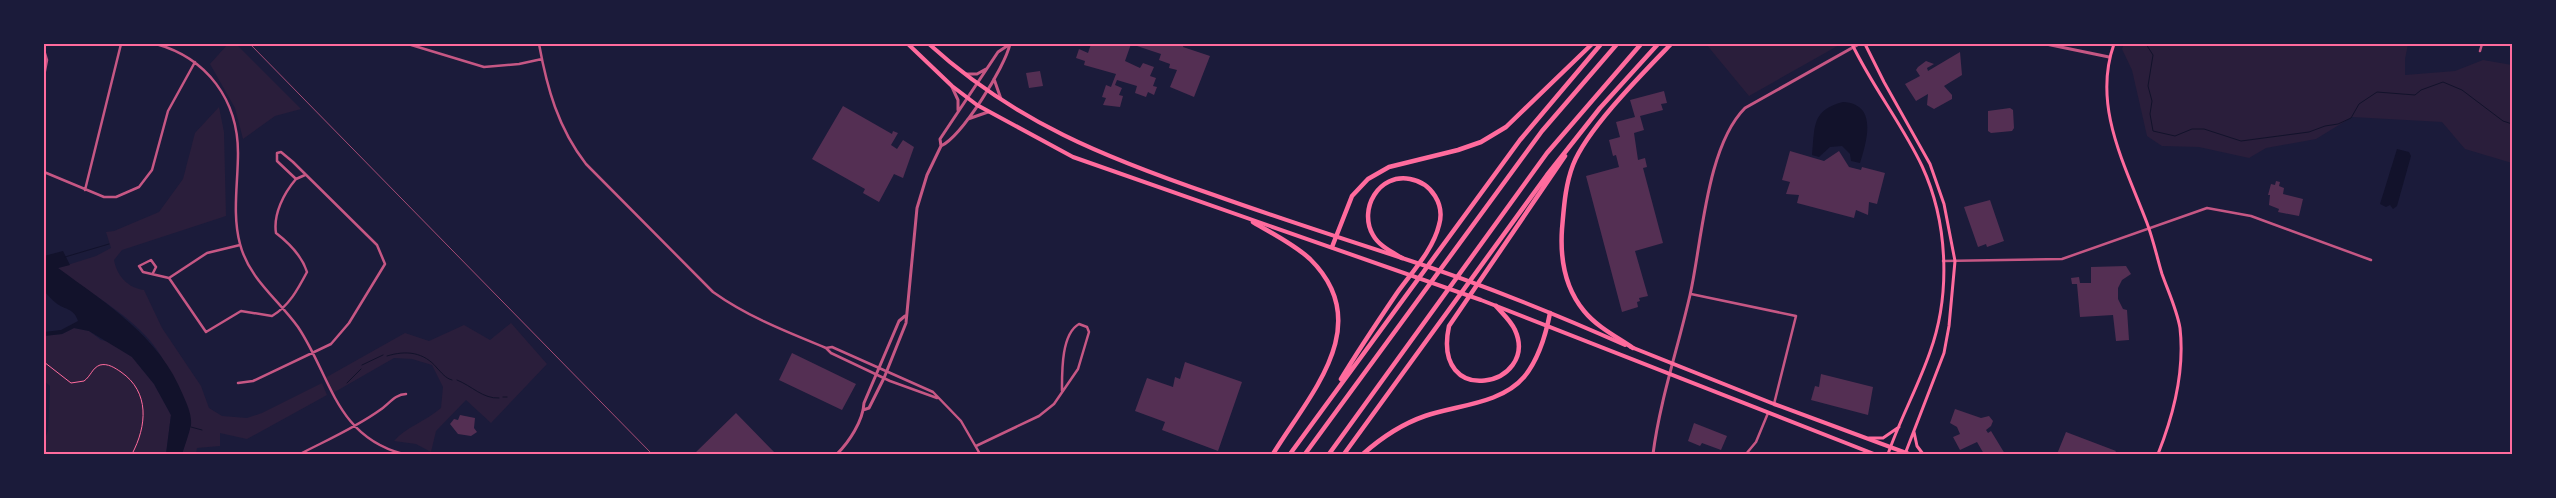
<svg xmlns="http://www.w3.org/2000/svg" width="2556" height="498" viewBox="0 0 2556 498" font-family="'Roboto Condensed',sans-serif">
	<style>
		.green { fill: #2a1e3b }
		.water { fill: #12122b }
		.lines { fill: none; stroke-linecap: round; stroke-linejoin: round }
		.stream { stroke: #12122b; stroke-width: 1 }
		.building { fill: #542f53 }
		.path { stroke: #ff6b9d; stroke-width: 1 }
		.minor { stroke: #c65784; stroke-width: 2.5 }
		.tertiary { stroke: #c65784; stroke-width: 3 }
		.secondary { stroke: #ff6b9d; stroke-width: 3 }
		.primary { stroke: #ff6b9d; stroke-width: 4 }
		.motorway { stroke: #ff6b9d; stroke-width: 4.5 }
		.rail { stroke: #a44b75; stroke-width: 1 }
		.neatline { fill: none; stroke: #ff6b9d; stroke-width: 2 }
	</style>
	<rect width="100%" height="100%" fill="#1b1b3a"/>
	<!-- green -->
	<path class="green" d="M228,44H236L301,109L275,116L243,139L235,108L210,64Z
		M1706,44H1841L1749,96Z
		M2124,44H2408L2405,59V75L2455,71L2483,60L2512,65V163L2465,149L2442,122L2352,117L2316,139L2266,148L2249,158L2199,147L2162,146L2147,136L2132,70L2122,49Z
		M219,107L224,132L226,216L122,250L114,260C117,276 128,288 144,290L162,328L201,386L209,408L222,416L247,418L262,413L322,383L327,395L247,439L220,433V446L197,448L196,454H182L191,424C181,401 173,377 161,356C140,319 90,295 58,268L96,256L111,248L106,232L114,231L159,212L183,179L195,133Z
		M511,323L547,364L491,423L466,400L436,431L431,452L416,444L394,441C406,427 426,421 441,408L443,387L432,365L412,359L394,358L333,393L325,378L405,333L429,341L464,325L490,340Z
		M74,328L89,331L101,340L110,342L132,357L154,384L171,415L166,454H44V441L48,431L50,386L44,381V336L62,334Z"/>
	<!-- water -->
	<path class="water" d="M1843,102C1878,104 1867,140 1860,163L1851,161L1850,154L1842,146L1830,147L1819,157L1812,155C1815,127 1811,110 1843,102Z
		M2397,149L2409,152L2411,156L2397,206L2393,209L2390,205L2386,207L2380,204Z
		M63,251L70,265L58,268C106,303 160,337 183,395C187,404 192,415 191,425C189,434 185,445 182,454H166L171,415L154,384L132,357L89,331L74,328L62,334L44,336V332L61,330L78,321C74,308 65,310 56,303C52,300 48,295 44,291V256Z"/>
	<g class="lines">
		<!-- stream -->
		<path class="stream" d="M2146,44L2153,55L2148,86L2152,101L2150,114L2153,131L2175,136L2192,129H2204L2241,141L2309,132L2325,126L2338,124L2351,118L2359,104L2377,92L2415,95L2421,90L2443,82L2462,90L2503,121L2512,124
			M65,257L109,244
			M387,356C406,350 424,352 437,368C442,373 445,378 452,380
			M362,365L383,355
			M457,380C472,386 483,399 499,398
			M347,383L361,369
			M503,397H507
			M191,427L202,430"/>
	</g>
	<!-- building -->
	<path class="building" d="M1091,44H1131L1125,61L1140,68L1143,63L1154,67L1150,76L1156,78L1153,86L1157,87L1154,95L1148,92L1146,97L1135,93L1137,86L1117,80L1115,85L1122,88L1119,95L1123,96L1120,107L1103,105L1106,98L1102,97L1106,85L1111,87L1116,74L1084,65L1085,61L1076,58L1079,49L1088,53Z
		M1131,44H1184L1183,47L1210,56L1194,97L1170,87L1177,70L1169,68L1170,64L1159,60L1161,54Z
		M1960,52L1962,75L1944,86L1952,95V99L1934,109L1927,105L1928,94L1916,101L1905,84L1920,76L1916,70L1918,67L1926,61L1934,64L1927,68L1928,71Z
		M1040,71L1043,86L1029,88L1026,73Z
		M1664,91L1667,103L1661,104L1663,110L1640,116L1644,130L1634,133L1638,160L1645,158L1647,167L1643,168L1663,243L1635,251L1648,296L1639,298L1640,301L1637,302L1638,307L1622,312L1586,176L1619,167L1616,155L1613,156L1609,140L1620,137L1616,122L1635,117L1630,100Z
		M843,106L892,134L893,131L898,133L891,145L897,149L903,140L914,147L903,178L894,174L879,202L863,193L865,189L812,159Z
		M2010,108L2013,110L2014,128L2012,131L1991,133L1988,131V111Z
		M1790,151L1824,161L1839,151L1849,167L1861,170L1862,167L1885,173L1877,204L1869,202L1868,215L1856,210L1854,218L1797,203L1799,195L1786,194L1790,182L1782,180Z
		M2276,181L2280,182L2279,186L2284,188L2283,194L2303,199L2299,216L2278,212L2279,209L2269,205L2270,195H2268L2271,184L2275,185Z
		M1990,200L2004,241L1987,247L1986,244L1978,247L1964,207Z
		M2126,266L2131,274L2122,280L2118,288V299L2123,309L2127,310L2129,340L2116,341L2113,315L2080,317L2077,284H2072L2071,278L2079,277L2080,283H2091V267Z
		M792,353L856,384L842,410L779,380Z
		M1185,362L1242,382L1218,451L1162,430L1165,422L1135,411L1147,378L1173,387L1175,377L1180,379Z
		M1821,374L1873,387L1868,415L1811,400L1815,386L1819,387Z
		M1955,409L1981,418L1989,416L1993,421L1991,426L1986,430L1988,433L1991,431L2005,454H1984L1977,442L1960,450L1953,437L1960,434L1957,427L1950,423Z
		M736,413L776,454H694Z
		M460,415L475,418L474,428L477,432L471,436L458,434L450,424L454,419L458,420Z
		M1694,423L1727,436L1721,450L1702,443L1700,446L1688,441Z
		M2066,432L2116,451L2114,454H2057Z"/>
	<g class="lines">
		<!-- path -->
		<path class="path" d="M44,362L71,383L84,381C91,376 92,368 100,365C108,363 115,368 121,372C150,392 147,426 132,454"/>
		<!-- minor -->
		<path class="minor" d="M156,44C207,58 238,100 238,153C238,183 232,214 240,244C249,279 278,299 298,327C331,376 335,436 403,454
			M408,44L484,67L519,64L542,59
			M539,44C547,88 558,128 586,164L713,292C748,317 787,332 826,348L831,353L890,381L937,398
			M44,50L47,60L44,76
			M2480,51L2482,44
			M44,172L104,197H116L139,187L152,170L168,111L195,62
			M85,190L121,44
			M240,245L207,253L169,278L206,332L241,311L272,316C289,306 298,289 307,272C302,256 289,243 276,233C273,214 284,193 296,179
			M1943,261L2062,259L2207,208L2251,216L2371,260
			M153,273L156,267L151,260L139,266L143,272L169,278
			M1691,294L1796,316L1774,404
			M826,348L832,347L933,392L961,421L980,454
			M238,383L253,381L331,344L349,323L385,264L377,245L293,162L281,152L277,153V161L296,179L305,175
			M976,446L1039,416L1054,404L1078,369L1089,332L1087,327L1079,324C1061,334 1062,373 1062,391
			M300,454C327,440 355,428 380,410C389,404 395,394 406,394
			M1746,454L1756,442L1768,413"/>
		<!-- tertiary -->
		<path class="tertiary" d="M2046,44L2109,57
			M966,74H977L986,69
			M994,79L1001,99
			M952,87L958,100V110
			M968,119L988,112
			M941,146C962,136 1005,67 1010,44
			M863,410L869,408L884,378L906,323L917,208L927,175L941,146L940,139L998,52L1010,44
			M837,454C849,442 863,421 864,403L899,321L905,316
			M1653,454C1660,400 1678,348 1690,295C1702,243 1706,147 1745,108L1859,44"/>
		<!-- secondary -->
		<path class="secondary" d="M1852,44C1872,86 1902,124 1922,166C1948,222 1951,294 1930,352C1918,387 1900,419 1888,454
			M1865,44L1884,82L1930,164L1944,204L1955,261L1949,326L1944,353L1905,454
			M2114,44C2092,106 2125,165 2147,223C2153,239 2157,257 2162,274C2168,291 2177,310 2180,328C2185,372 2174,414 2158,454
			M1914,432L1917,446L1923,454
			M1869,438H1883L1899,427"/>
		<!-- primary -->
		<path class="primary" d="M908,44L952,86L977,105L1073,157L1481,300L1874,454
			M929,44C1015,122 1106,158 1214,195C1276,217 1337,237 1399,257C1476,282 1551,312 1625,345
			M1631,347L1774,404L1909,454"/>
		<!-- motorway -->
		<path class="motorway" d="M1253,222C1271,233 1294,244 1310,259C1377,325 1309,395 1273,454
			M1332,247L1352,196L1368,179L1389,167L1458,150L1481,142L1506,127L1592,44
			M1496,306C1502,313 1511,321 1515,330C1540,386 1431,410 1449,326L1565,156
			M1633,348C1617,337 1597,327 1584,311C1565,288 1560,258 1562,229C1564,207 1565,186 1573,165C1587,129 1643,73 1671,44
			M1341,379C1359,349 1378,321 1397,293C1412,272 1433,250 1439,225C1445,205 1432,183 1410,179C1379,173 1358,209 1373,235C1379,246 1392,252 1402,258
			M1290,454L1520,140L1601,44
			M1305,454L1542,131L1617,44
			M1329,454L1547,153L1641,44
			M1344,454L1547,175L1600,108L1658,44
			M1363,454C1381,438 1402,424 1425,416C1457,405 1501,404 1524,377C1538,360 1546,334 1550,313"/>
		<!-- rail -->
		<path class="rail" d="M250,44L652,454"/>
	</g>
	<!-- border -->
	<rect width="2556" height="498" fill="none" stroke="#1b1b3a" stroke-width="90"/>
	<rect x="45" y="45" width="2466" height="408" class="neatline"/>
</svg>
